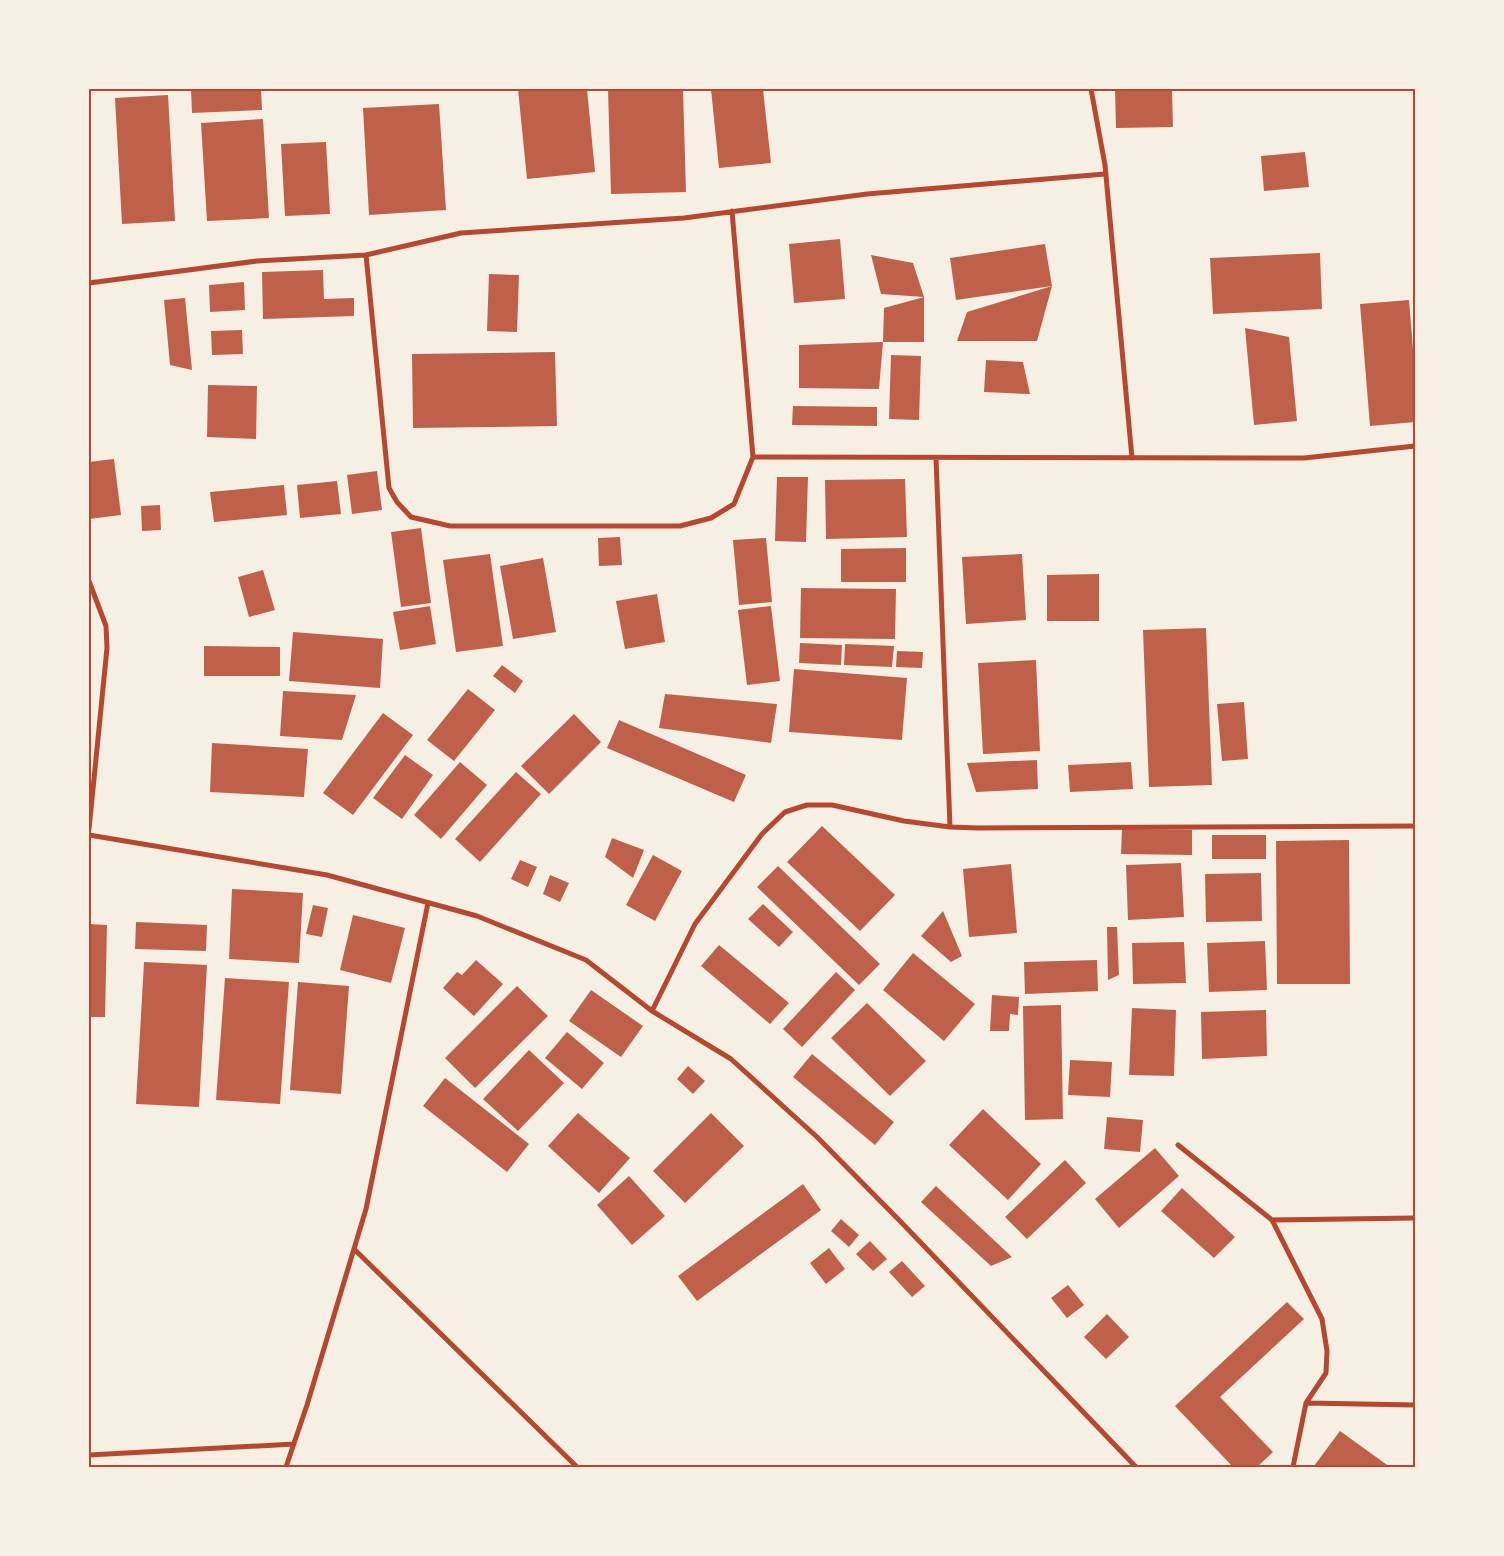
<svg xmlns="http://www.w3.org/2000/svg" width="1504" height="1556" viewBox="0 0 1504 1556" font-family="Karla,sans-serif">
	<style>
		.building { fill: #bf614a }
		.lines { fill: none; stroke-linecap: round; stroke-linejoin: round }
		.minor { stroke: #b5482f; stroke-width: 5 }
		.neatline { fill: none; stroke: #b5482f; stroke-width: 2 }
	</style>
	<rect width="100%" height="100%" fill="#f6efe4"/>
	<!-- building -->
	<path class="building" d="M191,89H261L262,110L192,113Z
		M518,89H587L595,172L527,179Z
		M608,89H683L686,192L611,194Z
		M711,89H763L771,163L719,168Z
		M1115,89H1172L1173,127L1116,128Z
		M168,95L175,221L122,224L115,98Z
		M439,104L446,210L369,215L363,108Z
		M263,119L269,218L207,221L201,123Z
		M326,142L330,214L285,216L281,144Z
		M1305,152L1309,187L1264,191L1261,156Z
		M840,239L845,299L794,303L789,244Z
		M1045,244L1052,286L1037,341H957L967,312L1052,286L956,300L950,258Z
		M1320,253L1322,309L1213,314L1210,258Z
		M871,255L913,263L924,297V342H883L884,308L924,297L881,294Z
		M323,270L324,299L354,298V316L263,319L262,272Z
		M489,274L519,275L517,332L487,331Z
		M244,282L245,310L210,312L209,285Z
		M185,298L192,370L170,365L164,300Z
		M1409,300L1415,374V422L1370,426L1360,304Z
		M1245,328L1289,337L1297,421L1254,425Z
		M242,330L243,354L212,355L211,331Z
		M883,342L879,389L799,388V345Z
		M555,352L557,426L413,428L412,354Z
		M891,355L921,356L919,420L889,419Z
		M986,360L1023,362L1030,394L984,392Z
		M208,385L257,386L256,439L207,437Z
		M793,406L877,407V426L792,425Z
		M114,459L121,515L89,519V462Z
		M377,471L382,510L352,514L347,475Z
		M777,477H808L806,542L775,541Z
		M905,479L907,537L826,539L825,480Z
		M337,481L341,514L300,518L297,485Z
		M284,485L287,515L214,522L210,492Z
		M160,505L161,530L142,531L141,506Z
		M421,528L431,603L401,607L391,532Z
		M620,537L622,565L599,566L598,538Z
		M766,538L772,602L739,605L733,540Z
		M906,548V582H841V549Z
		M490,554L503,646L456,652L443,560Z
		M1022,554L1026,620L966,624L962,557Z
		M543,558L556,632L513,639L500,566Z
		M263,570L275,610L249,617L238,577Z
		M1099,574V621H1047V575Z
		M801,588L896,589L895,639L800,638Z
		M657,594L665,642L625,649L616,601Z
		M430,606L436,644L400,650L393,612Z
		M771,606L780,681L747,685L738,610Z
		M1206,628L1212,785L1149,787L1143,630Z
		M293,632L383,639L380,688L289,681Z
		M800,643L842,645L841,665L799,663Z
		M845,644L894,646L892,667L844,665Z
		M204,646L280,647V676H204Z
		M897,651L923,652L922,668L896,667Z
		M1036,660L1040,751L983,754L978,663Z
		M502,665L523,681L515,693L493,676Z
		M794,669L907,678L902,740L789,732Z
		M468,689L495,710L454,761L427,740Z
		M283,691L356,695L342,740L280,736Z
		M665,694L777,704L771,743L659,728Z
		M1244,702L1248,759L1222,761L1217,704Z
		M383,713L413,735L353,815L323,793Z
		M574,714L601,742L549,794L521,766Z
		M619,720L746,775L734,802L607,748Z
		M212,743L308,749L304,797L210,792Z
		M405,755L433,775L402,819L373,798Z
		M1037,760L1038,789L976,792L967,763Z
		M460,762L487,785L441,839L414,815Z
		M1131,762L1133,789L1070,792L1068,765Z
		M516,772L541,794L480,862L455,839Z
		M822,826L895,895L860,931L787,862Z
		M1122,829L1192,830V855L1121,854Z
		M1212,835H1266V859H1212Z
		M612,838L644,850L633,878L605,857Z
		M1349,840L1350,984H1277L1276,841Z
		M653,855L682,871L655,921L626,905Z
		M520,860L537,867L528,887L511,879Z
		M1181,863L1184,917L1128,920L1126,865Z
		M1011,864L1017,933L969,937L963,869Z
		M778,866L880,964L859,985L757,887Z
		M1261,873L1262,921L1206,922L1205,874Z
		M550,875L569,883L560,902L543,894Z
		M232,889L303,893L299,963L229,959Z
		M763,904L793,932L779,947L748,919Z
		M313,905L328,908L322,937L306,934Z
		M943,911L962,956L951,962L921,936Z
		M353,915L405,928L391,983L340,970Z
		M136,922L207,925L206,951L135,949Z
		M89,924L107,925L105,1017H89Z
		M1107,927H1117L1119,975L1108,980Z
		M1265,941L1267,990L1209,992L1207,943Z
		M1184,942L1186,983L1133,984L1132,943Z
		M719,945L789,1003L770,1024L701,966Z
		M913,953L975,1004L944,1041L883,990Z
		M476,960L503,984L474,1016L443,988L457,972L462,975Z
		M1097,960L1098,991L1025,994L1024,962Z
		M144,962L207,965L199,1107L136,1104Z
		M836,972L855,990L802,1047L783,1029Z
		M225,978L289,982L280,1104L216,1100Z
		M298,982L349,986L341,1094L290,1090Z
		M517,986L548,1016L475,1088L445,1058Z
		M591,990L643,1026L621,1057L569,1021Z
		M992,995L1019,997L1018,1015L1010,1014L1009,1031H990Z
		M867,1003L926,1061L890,1096L831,1038Z
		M1061,1005L1063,1119L1025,1120L1023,1006Z
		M1132,1008L1176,1010L1174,1076L1129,1075Z
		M1266,1010L1267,1056L1202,1059L1201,1012Z
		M567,1032L604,1063L582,1089L545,1058Z
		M529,1050L564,1083L518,1131L483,1099Z
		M812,1054L894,1122L875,1145L793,1077Z
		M1070,1060L1112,1062L1110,1097L1068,1095Z
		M688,1066L705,1081L693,1094L677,1079Z
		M445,1078L529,1144L507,1172L423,1106Z
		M983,1109L1041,1164L1008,1200L949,1145Z
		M578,1113L630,1158L599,1193L548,1146Z
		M711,1113L744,1146L685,1203L653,1171Z
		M1107,1117L1143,1120L1140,1152L1104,1149Z
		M1155,1148L1179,1176L1119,1228L1095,1199Z
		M1065,1160L1086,1183L1027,1239L1005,1217Z
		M629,1176L665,1216L632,1245L597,1205Z
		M803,1184L821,1210L697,1301L678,1276Z
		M936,1186L1012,1257L991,1266L921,1202Z
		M1182,1188L1235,1237L1214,1258L1161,1211Z
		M841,1219L859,1235L849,1247L831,1231Z
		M870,1241L887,1259L873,1271L856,1254Z
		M829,1248L845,1269L826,1284L810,1263Z
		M902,1261L925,1286L912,1297L889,1272Z
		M1068,1285L1084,1305L1067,1318L1051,1298Z
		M1287,1302L1304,1319L1220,1397L1273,1452L1257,1467H1233L1175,1406Z
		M1107,1314L1129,1337L1106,1359L1084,1337Z
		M1340,1431L1390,1467H1316L1314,1466Z"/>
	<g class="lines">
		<!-- minor -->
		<path class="minor" d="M1091,89L1105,165L1132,458
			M366,255L389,488L397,502L411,517L450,526H680L711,518L734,504L753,457L732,211
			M89,283L257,261L366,255L461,233L684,218L867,194L1105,174
			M753,457L1304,458L1415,446
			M936,458L950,827
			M89,581L106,626L107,648L89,829
			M89,835L327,875L477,916L586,960L652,1011L731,1059L817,1137L900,1221L1136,1467
			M652,1011L695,924L762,834L785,812L807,805H832L904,821L950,827L978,828L1415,826
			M1178,1145L1272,1220L1322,1319L1327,1351L1326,1373L1306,1403L1293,1467
			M1272,1220L1415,1218
			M354,1249L577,1467
			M1306,1403L1415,1405
			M89,1455L294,1444
			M286,1467L307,1405L366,1209L428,903"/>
	</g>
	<!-- border -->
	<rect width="1504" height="1556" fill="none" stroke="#f6efe4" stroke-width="180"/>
	<rect x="90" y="90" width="1324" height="1376" class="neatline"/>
</svg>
